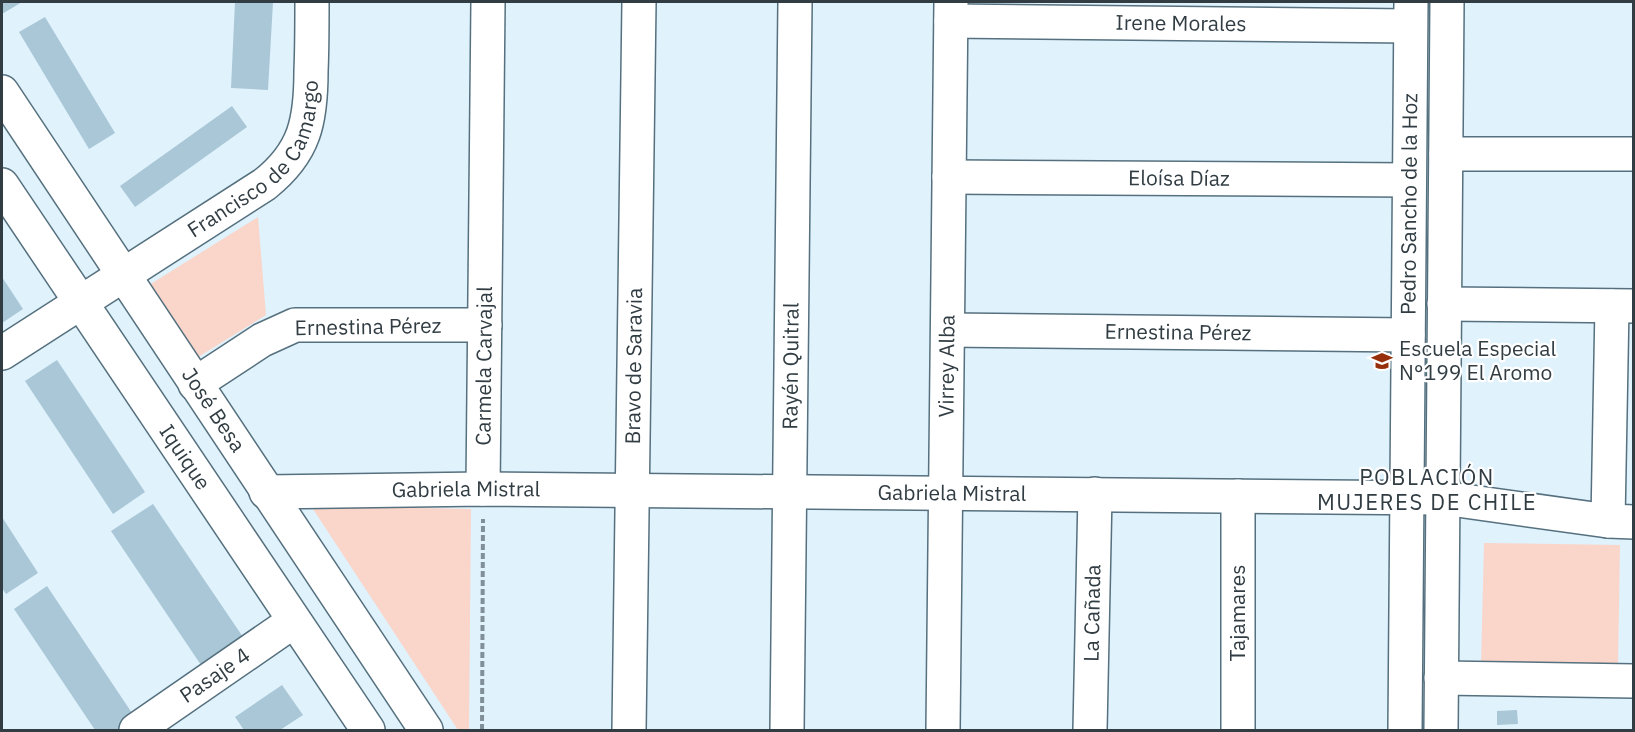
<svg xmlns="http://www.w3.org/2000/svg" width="1635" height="732" viewBox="0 0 1635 732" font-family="'IBM Plex Sans',sans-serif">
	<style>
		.green { fill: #fad5ca }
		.building { fill: #a9c7d7 }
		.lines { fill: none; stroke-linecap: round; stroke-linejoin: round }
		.minor-casing { stroke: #55707e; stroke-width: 36 }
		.tertiary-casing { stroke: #55707e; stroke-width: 36 }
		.path { stroke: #819098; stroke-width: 4; stroke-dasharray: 6 3; stroke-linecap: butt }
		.minor { stroke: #fff; stroke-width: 33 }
		.tertiary { stroke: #fff; stroke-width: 33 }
		.labels { text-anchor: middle; stroke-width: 4.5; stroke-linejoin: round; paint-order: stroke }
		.street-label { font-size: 21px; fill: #313d43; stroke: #fff }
		.poi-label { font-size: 21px; fill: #313d43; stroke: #fff; text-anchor: start }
		.neighbourhood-label { font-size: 22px; letter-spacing: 1.5px; fill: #313d43; stroke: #fff }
	</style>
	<rect width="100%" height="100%" fill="#e0f2fc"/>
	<!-- green -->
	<path class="green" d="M258,217L266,315L195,359L149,285Z
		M311,506L471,509L469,730H458Z
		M1484,543L1620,545L1618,667L1481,664Z"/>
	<!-- building -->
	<path class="building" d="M2,2H22L2,14Z
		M235,2H273L268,90L231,88Z
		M45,17L115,133L89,149L19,32Z
		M232,106L247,127L135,207L120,186Z
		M2,277L23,309L2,323Z
		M57,360L145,492L113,514L25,381Z
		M153,504L247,643L205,671L111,531Z
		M2,517L38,573L6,594L2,588Z
		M47,586L136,719L119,730H95L14,609Z
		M282,685L303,715L280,730H244L235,717Z
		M1517,710L1518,724L1497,725V711Z"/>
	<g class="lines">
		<!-- minor casing -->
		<g class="minor-casing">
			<g id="minor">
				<path id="s1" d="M951,21L1410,26"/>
				<path id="s2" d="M2,92L426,730"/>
				<path d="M1446,154H1634"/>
				<path id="s3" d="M949,177L1409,180"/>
				<path id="s4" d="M2,185L368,730"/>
				<path d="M1444,304L1634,306"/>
				<path id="s5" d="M948,330L1408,335"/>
				<path id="s6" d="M2,353L265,184C305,152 311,121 311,71C312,48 312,25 312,2"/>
				<path d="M195,384L262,340L295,325H485"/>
				<path id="s7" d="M483,489L488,2"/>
				<path id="s8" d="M266,492L483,489L1443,498L1608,521L1634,522"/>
				<path d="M1238,496V730"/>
				<path d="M1608,521L1612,306"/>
				<path d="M1441,678L1634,681"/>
				<path id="s9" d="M136,730L294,621"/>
				<path id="s10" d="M629,730L639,2"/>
				<path id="s11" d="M787,730L795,2"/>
				<path id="s12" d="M943,730L951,2"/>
				<path id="s13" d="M1090,730L1095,494"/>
			</g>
		</g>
		<!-- tertiary casing -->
		<g class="tertiary-casing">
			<g id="tertiary">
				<path id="s14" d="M1405,730L1411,2"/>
				<path d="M1441,730L1447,2"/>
			</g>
		</g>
		<!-- path -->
		<path class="path" d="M482,730L483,519"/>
		<!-- minor -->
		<use href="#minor" class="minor"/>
		<!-- tertiary -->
		<use href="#tertiary" class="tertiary"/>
	</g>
	<!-- icons -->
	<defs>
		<g id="school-bare" transform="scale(1.62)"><path d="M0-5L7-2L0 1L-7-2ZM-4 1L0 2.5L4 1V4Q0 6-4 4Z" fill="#96300c" stroke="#fff" stroke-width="2.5" paint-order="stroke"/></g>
	</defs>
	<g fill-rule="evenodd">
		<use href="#school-bare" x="1382" y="361"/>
	</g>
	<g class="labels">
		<!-- street labels -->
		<g class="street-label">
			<text dy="7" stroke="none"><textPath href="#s1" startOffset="230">Irene Morales</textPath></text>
			<text dy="7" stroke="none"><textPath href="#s6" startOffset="327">Francisco de Camargo</textPath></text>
			<text dy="7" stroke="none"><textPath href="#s3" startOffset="230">Eloísa Díaz</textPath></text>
			<text dy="7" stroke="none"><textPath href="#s14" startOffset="526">Pedro Sancho de la Hoz</textPath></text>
			<text transform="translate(368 327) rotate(-1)" y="7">Ernestina Pérez</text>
			<text dy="7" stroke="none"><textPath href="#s5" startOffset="230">Ernestina Pérez</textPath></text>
			<text dy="7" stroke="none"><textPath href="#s7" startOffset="123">Carmela Carvajal</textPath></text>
			<text dy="7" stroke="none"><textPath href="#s10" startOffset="364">Bravo de Saravia</textPath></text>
			<text dy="7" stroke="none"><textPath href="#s11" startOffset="364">Rayén Quitral</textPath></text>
			<text dy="7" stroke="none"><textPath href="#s12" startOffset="364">Virrey Alba</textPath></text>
			<text dy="7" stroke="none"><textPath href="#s2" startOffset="382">José Besa</textPath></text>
			<text dy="7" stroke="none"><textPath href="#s4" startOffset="328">Iquique</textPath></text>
			<text dy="7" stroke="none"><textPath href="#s8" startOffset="200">Gabriela Mistral</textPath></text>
			<text dy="7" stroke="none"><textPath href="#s8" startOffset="686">Gabriela Mistral</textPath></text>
			<text dy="7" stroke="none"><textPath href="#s13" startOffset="117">La Cañada</textPath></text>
			<text transform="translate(1238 613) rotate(-90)" y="7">Tajamares</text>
			<text dy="7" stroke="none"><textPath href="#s9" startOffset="96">Pasaje 4</textPath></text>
		</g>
		<!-- poi labels -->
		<g class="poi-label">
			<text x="1399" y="356">Escuela Especial<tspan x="1399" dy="24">N°199 El Aromo</tspan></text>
		</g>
		<!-- neighbourhood labels -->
		<g class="neighbourhood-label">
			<text x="1427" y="485">POBLACIÓN<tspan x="1427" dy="25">MUJERES DE CHILE</tspan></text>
		</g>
	</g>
	<!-- border -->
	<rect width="1635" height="732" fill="none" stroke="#313d43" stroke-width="6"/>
</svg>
